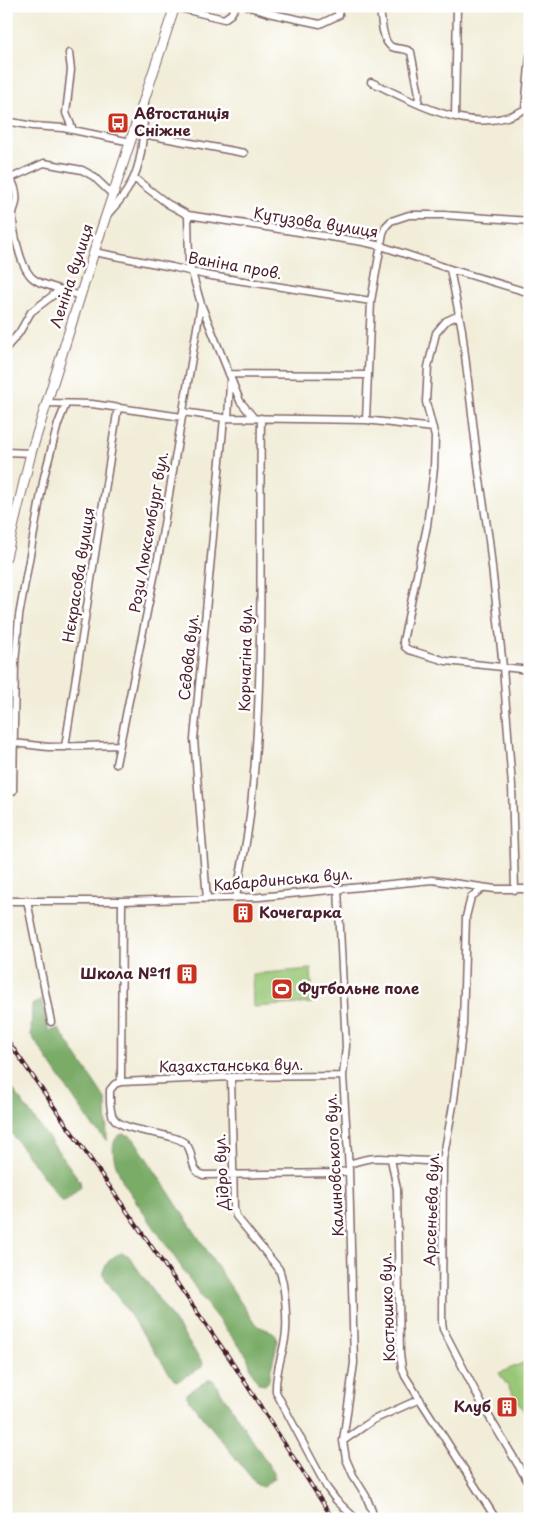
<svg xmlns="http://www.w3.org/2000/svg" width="536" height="1525" viewBox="0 0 536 1525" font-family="'Playpen Sans',sans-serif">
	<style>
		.green { fill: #99c776; stroke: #727350 }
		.forest { fill: #7aac67; stroke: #626649 }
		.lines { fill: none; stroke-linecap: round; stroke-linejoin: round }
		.minor-casing { stroke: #846768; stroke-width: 9 }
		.secondary-casing { stroke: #846768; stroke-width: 11 }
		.minor { stroke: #fff; stroke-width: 6 }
		.secondary { stroke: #fff; stroke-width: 9 }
		.rail-casing { stroke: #4a1f2b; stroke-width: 4 }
		.rail { stroke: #fff; stroke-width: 2; stroke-dasharray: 5.5; stroke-linecap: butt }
		.labels { text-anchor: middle; stroke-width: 5; stroke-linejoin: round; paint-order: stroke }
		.poi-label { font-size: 15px; font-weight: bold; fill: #4a1f2b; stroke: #fff; text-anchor: start }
		.street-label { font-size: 15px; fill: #4a1f2b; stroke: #fff }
	</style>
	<rect width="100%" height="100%" fill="#fff"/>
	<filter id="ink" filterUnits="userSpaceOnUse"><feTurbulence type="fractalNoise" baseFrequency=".02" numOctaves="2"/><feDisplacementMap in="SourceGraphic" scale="10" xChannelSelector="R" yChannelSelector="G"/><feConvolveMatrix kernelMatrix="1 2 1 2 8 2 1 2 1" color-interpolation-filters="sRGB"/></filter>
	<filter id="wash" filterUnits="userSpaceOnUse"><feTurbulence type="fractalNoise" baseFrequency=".0096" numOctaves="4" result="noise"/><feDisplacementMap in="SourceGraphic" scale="20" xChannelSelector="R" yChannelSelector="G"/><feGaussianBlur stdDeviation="1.12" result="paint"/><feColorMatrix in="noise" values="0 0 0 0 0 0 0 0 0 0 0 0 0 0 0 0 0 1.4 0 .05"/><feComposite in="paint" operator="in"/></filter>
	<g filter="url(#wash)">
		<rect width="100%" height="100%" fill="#f1edd8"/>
		<!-- green -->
		<path class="green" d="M311,969L313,1003L253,1007L252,974Z
			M530,1360V1414L527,1416L499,1373Z"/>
		<!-- forest -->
		<path class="forest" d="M41,999L49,1031L59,1029L106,1100L107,1141L94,1128L31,1035L32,1005Z
			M6,1080L80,1181L81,1187L68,1199L63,1201L59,1198L6,1126Z
			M122,1134L129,1135L134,1139L251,1318L260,1327L273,1332L276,1336L277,1344L268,1382L265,1385L259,1384L252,1372L247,1356L210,1309L125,1185C118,1173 104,1141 122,1134Z
			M122,1253L128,1255L203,1363L202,1367L178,1381L174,1380L105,1278L103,1272C106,1262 112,1256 122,1253Z
			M210,1379L213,1380L274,1473V1478L263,1487L257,1485L187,1397V1393Z"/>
	</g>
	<g filter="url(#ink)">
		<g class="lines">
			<!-- minor casing -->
			<g class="minor-casing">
				<path id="minor" d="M247,6L268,13L320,24L339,15L336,6
					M380,6C381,16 382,43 392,47C399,50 404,47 411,52L419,94L418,104
					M175,7L224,19L231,14L236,6
					M69,53L71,70L66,113L73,130
					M371,82C417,103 475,139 525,109L530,56
					M455,117L457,6
					M6,121L33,126L63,128L131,142
					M143,134L244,153
					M6,174C13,179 18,193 16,202C16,206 13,210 13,214C12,228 20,263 29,274C32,279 37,281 41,283L80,296
					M11,178L44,163L82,170L93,176L113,195
					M134,178L168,204L188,215L363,242L381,246L450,269L530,293
					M108,214C116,205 125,196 130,185C144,161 143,130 145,103
					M188,215L189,262L201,304L240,401L254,418
					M94,252L172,267L205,275L371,301
					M450,269L462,330L479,473L489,540L503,667L512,786L515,890
					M459,315L446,321L436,333L428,367L426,402L435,437L434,468L427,526L403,641L405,647L409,650L446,661L530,670
					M6,348L19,333L31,312L60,290
					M229,374L368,375
					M47,403L92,404L182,417
					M183,412L224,418L366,420L433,428
					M228,418L230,383
					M366,420L371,301L383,233L386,226L391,221L409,215H444L530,221
					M6,452L31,453
					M14,743L48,747L120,745
					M65,747L118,407
					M116,764L160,548L201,304
					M13,791L15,664L19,616L44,477L58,424L66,404
					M483,888L471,897L466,917L463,1025L454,1100L443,1160L442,1322L443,1329L484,1408L530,1485
					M338,889L346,1046L343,1076L349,1170L354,1363L343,1441L346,1459L353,1475L366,1496L372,1511V1519
					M236,897C241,869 247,842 250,815C265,683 259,550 261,418
					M207,899L194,739L224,418
					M27,900L51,1022
					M6,901H122L259,897L432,880L495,889H530
					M122,901L121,1082L115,1084L110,1090C110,1098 109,1109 113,1117C120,1130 157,1132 171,1137C175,1138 181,1140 185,1143C195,1151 188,1170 203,1175L338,1173L349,1170
					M231,1077L234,1208L236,1216L279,1269C285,1284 288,1323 285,1339C282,1358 275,1371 276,1392L327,1488L336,1500L356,1519
					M121,1082L231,1077L343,1076
					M391,1159L397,1189L400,1354L402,1368L405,1376L496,1519
					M349,1164C358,1161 367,1158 376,1158C399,1157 421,1164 443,1160
					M343,1441L373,1420L420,1399"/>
			</g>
			<!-- secondary casing -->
			<g class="secondary-casing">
				<path id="secondary" d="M6,557L31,453L94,252L175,6"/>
			</g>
			<!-- minor -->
			<use href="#minor" class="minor"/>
			<!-- secondary -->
			<use href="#secondary" class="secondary"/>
			<!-- rail casing -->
			<g class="rail-casing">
				<path id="rail" d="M6,1038L230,1359L333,1519"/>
			</g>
			<!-- rail -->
			<use href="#rail" class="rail"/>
		</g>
	</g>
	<!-- icons -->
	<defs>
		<g id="bus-square" transform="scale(1.125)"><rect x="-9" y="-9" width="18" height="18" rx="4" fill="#c8321e" stroke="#fff"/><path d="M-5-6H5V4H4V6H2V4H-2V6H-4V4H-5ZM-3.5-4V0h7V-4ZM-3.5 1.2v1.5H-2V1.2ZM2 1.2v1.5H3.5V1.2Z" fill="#fff"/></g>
		<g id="building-square" transform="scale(1.125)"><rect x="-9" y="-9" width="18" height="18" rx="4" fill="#c8321e" stroke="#fff"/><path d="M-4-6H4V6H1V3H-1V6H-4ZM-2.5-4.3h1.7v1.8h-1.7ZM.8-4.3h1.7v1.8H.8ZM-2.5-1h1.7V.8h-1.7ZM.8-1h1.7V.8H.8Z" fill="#fff"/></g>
		<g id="stadium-square" transform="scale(1.125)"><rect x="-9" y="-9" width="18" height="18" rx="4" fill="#c8321e" stroke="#fff"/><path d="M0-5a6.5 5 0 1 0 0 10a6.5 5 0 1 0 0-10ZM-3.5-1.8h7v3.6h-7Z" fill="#fff"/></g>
	</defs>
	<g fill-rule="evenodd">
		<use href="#bus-square" x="118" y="123"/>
		<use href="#building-square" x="243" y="913"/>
		<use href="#building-square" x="187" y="974"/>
		<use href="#stadium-square" x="282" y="989"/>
		<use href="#building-square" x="507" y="1407"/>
	</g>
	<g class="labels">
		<!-- poi labels -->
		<g class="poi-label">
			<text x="134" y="119">Автостанція<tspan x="134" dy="17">Сніжне</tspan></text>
			<text x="259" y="918">Кочегарка</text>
			<text x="171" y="979" text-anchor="end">Школа №11</text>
			<text x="298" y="994">Футбольне поле</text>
			<text x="491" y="1412" text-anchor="end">Клуб</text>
		</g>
		<!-- street labels -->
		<g class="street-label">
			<text transform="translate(316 223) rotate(9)" y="5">Кутузова вулиця</text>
			<text transform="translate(235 266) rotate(10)" y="5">Ваніна пров.</text>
			<text transform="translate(72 276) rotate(-72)" y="5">Леніна вулиця</text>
			<text transform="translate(149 532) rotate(-80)" y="5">Рози Люксембург вул.</text>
			<text transform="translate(79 575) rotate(-81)" y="5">Нєкрасова вулиця</text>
			<text transform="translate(189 657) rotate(-84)" y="5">Сєдова вул.</text>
			<text transform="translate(246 658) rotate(-89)" y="5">Корчагіна вул.</text>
			<text transform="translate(283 880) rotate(-5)" y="5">Кабардинська вул.</text>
			<text transform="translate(231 1066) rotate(-1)" y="5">Казахстанська вул.</text>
			<text transform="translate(335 1165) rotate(-93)" y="5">Калиновського вул.</text>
			<text transform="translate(222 1172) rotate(-93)" y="5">Дідро вул.</text>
			<text transform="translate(432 1209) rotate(-88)" y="5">Арсеньєва вул.</text>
			<text transform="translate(388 1307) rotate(-92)" y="5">Костюшко вул.</text>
		</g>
	</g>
	<!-- margin -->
	<rect width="536" height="1525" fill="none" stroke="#fff" stroke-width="25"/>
</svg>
